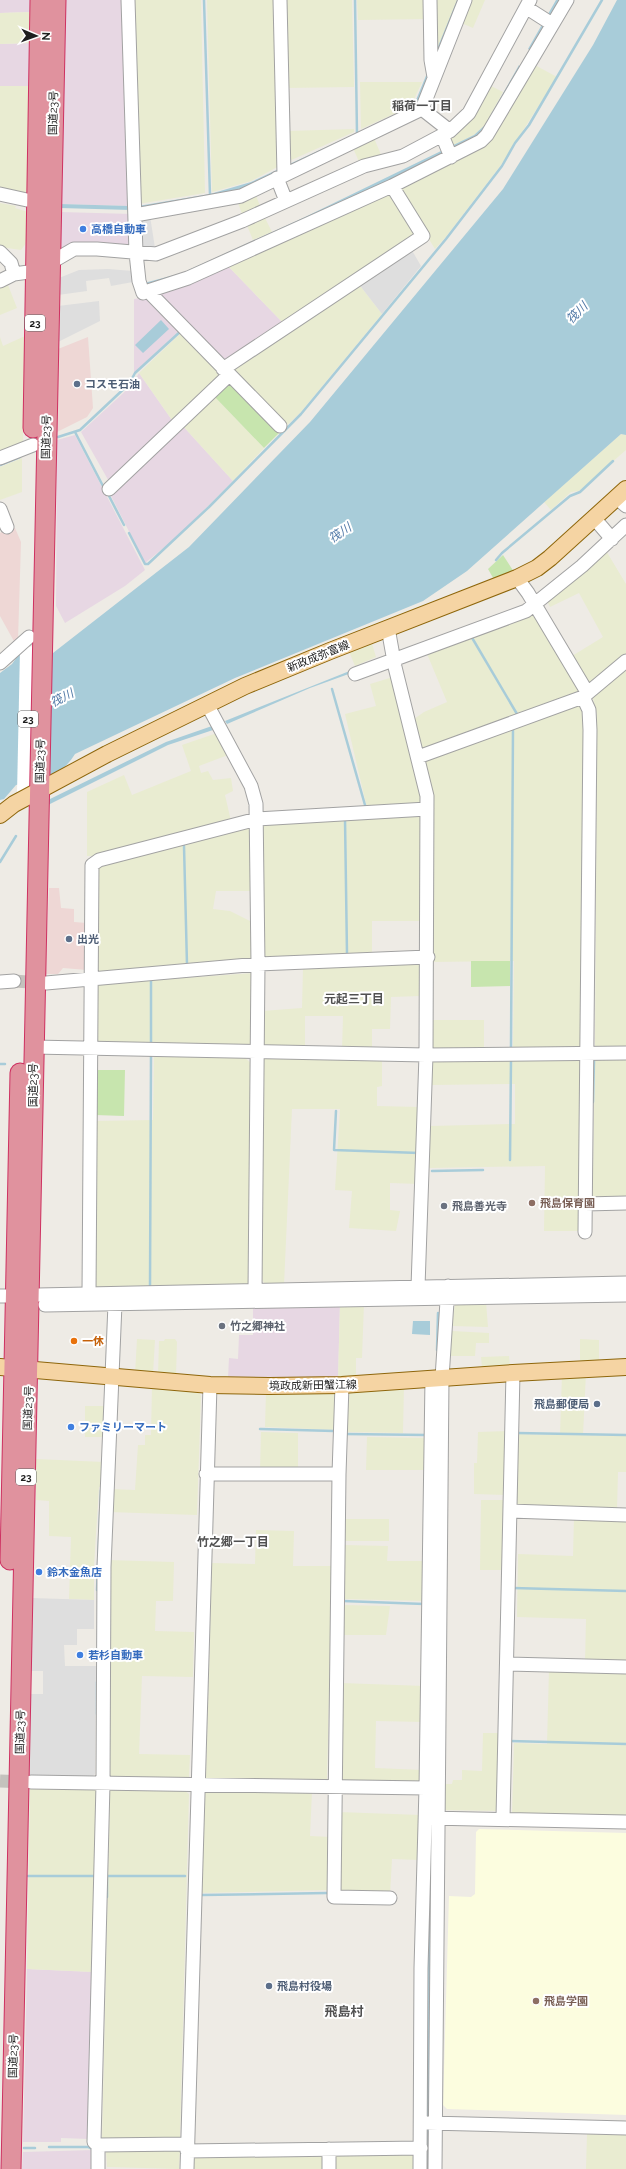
<svg xmlns="http://www.w3.org/2000/svg" width="626" height="2169" viewBox="0 0 626 2169" font-family="Raleway,'Noto Sans JP',sans-serif">
	<style>
		.commercial { fill: #eed7d5 }
		.industrial { fill: #e7d7e3 }
		.education { fill: #fcfddf }
		.farmland { fill: #e9ecd1 }
		.grass { fill: #c7e5ae }
		.parking { fill: #dedede }
		.water { fill: #a8ccd9 }
		.pier { fill: #fff }
		.lines { fill: none; stroke-linecap: round; stroke-linejoin: round }
		.stream { stroke: #a8ccd9; stroke-width: 2.5 }
		.minor-tunnel { stroke: #c4c2bd; stroke-width: 13; stroke-dasharray: 13 6; stroke-linecap: butt }
		.minor-casing { stroke: #a2a2a2; stroke-width: 15 }
		.major-casing { stroke: #8e660b; stroke-width: 18 }
		.highway-casing { stroke: #ce3161; stroke-width: 21 }
		.minor { stroke: #fff; stroke-width: 13 }
		.major { stroke: #f5d4a3; stroke-width: 16 }
		.highway { stroke: #e0929e; stroke-width: 19 }
		.shop-dot { fill: #3f7fe0; stroke: #fff; stroke-width: 1.5 }
		.service-dot { fill: #5c6f8a; stroke: #fff; stroke-width: 1.5 }
		.education-dot { fill: #8d6e63; stroke: #fff; stroke-width: 1.5 }
		.worship-dot { fill: #6b7280; stroke: #fff; stroke-width: 1.5 }
		.food-dot { fill: #e8710a; stroke: #fff; stroke-width: 1.5 }
		.labels { text-anchor: middle; stroke-width: 4; stroke-linejoin: round; paint-order: stroke }
		.shield { fill: #fff; stroke: #626262; stroke-width: 1 }
		.shield-label { font-size: 10px; font-weight: bold; fill: #1e1e1e }
		.street-label { font-size: 11px; fill: #1e1e1e; stroke: #fff }
		.shop-label { font-size: 11px; font-weight: bold; fill: #366cbe; stroke: #fff; text-anchor: start }
		.service-label { font-size: 11px; font-weight: bold; fill: #4e5e75; stroke: #fff; text-anchor: start }
		.education-label { font-size: 11px; font-weight: bold; fill: #785e54; stroke: #fff; text-anchor: start }
		.worship-label { font-size: 11px; font-weight: bold; fill: #5b616d; stroke: #fff; text-anchor: start }
		.food-label { font-size: 11px; font-weight: bold; fill: #c56008; stroke: #fff; text-anchor: start }
		.neighbourhood-label { font-size: 12px; font-weight: bold; fill: #515151; stroke: #fff }
		.water-label { font-size: 12px; font-style: italic; fill: #5179a7; stroke: #fff }
		.quarter-label { font-size: 13px; font-weight: bold; fill: #515151; stroke: #fff }
	</style>
	<rect width="100%" height="100%" fill="#eeebe5"/>
	<!-- commercial -->
	<path class="commercial" d="M88,337L93,408L87,417L57,432L58,349Z
		M9,528H15L21,542L18,640L15,643L0,616V533Z
		M49,888H59L61,908L74,909V922L87,923V970L63,968L58,974H45Z"/>
	<!-- industrial -->
	<path class="industrial" d="M0,0H32V12L0,13Z
		M64,0H125L130,206L60,204Z
		M31,43V86H0V44Z
		M60,212L132,214L130,246L60,251Z
		M227,265L284,324L226,362L158,292Z
		M147,297L180,330L134,373V299Z
		M139,373L174,423L111,485L81,432L132,385Z
		M182,425L233,481L176,538L145,563L110,494Z
		M75,435L145,570L125,586L65,623L56,606L57,440Z
		M340,1304L338,1379L228,1378L229,1358L238,1359L239,1335H253V1305Z
		M27,1969L94,1972L89,2139L61,2138V2142H23Z
		M94,2150V2169H22L23,2152Z"/>
	<!-- education -->
	<path class="education" d="M479,1829L626,1833V2115L447,2109L443,2105L449,1896L471,1897L475,1894L476,1832Z"/>
	<!-- farmland -->
	<path class="farmland" d="M132,0H201L205,193L138,204Z
		M207,0H277L281,165L251,181L212,192Z
		M284,0H352L354,87L285,88Z
		M357,0H428V19L358,20Z
		M433,0H457L434,57Z
		M469,0H485L473,28L459,22Z
		M32,12L31,43L0,44V13Z
		M533,64L557,77L501,165L445,238L435,249L398,189L483,142Z
		M360,82H422L411,106L361,129Z
		M489,85L503,92L485,125L474,135L450,147L447,139Z
		M0,86H31L28,194L0,187Z
		M354,129V132L287,162V131Z
		M374,138L382,157L360,164L353,148Z
		M390,190L417,233L284,324L227,265Z
		M255,193L260,206L242,214L237,200Z
		M0,203L16,206L15,208L28,212L27,242L21,250L0,247Z
		M264,216L272,232L253,240L246,223Z
		M358,283L382,314L300,413L285,427L229,370Z
		M8,285L17,308L0,315V288Z
		M183,331L223,372L174,423L139,373Z
		M25,336L23,445L0,455V337L3,346Z
		M213,395L264,448L233,481L182,425Z
		M621,434L626,435V450L579,491L571,492L551,510L544,502Z
		M22,458V492L0,500V467Z
		M605,549L626,584V657L591,685L586,684L572,656L603,637L579,593L550,607L546,599Z
		M534,610L580,688L578,694L425,750L421,748L414,719L424,712L447,702L425,649Z
		M371,640L376,657L355,666L348,649Z
		M626,667V1050H595L597,730V714L592,695Z
		M393,677L423,790L421,805L367,808L345,714L376,706L370,684Z
		M582,703L585,710L581,1049L513,1050L514,961L432,962V788L424,764L426,758Z
		M217,733L228,755L199,766L201,773L208,771L213,780L231,778L233,791L225,795L231,821L97,856H87V792L124,775L132,795L191,771L182,745Z
		M422,813L426,921H372V955L262,959L261,825Z
		M248,825L254,829V891H216L213,909L230,911L254,923L255,961L96,975V869L100,865Z
		M422,962L420,996L391,997L390,1029H372V1051L342,1050L343,1016H305V1050L264,1048L262,1011L302,1008L303,968Z
		M254,973V1040L249,1047L95,1044L98,984Z
		M430,1020H484V1050L433,1051Z
		M154,1055L244,1057L252,1064L250,1282L246,1286L97,1290L93,1287L94,1121L153,1120Z
		M266,1056H378L382,1062V1086L377,1087V1106L420,1107L419,1184L390,1183V1210L400,1211L396,1231L349,1228L352,1191L335,1190L340,1109H292L284,1285L265,1284L260,1277L261,1060Z
		M626,1056V1198H594L589,1194V1172H593L595,1057Z
		M580,1057L583,1061L580,1231H544L545,1166L429,1168L430,1126L515,1124V1084L431,1085V1060Z
		M486,1302L488,1327L452,1326L455,1304Z
		M364,1303L362,1358H356V1378L338,1379L340,1304Z
		M452,1331L489,1333V1343H476L475,1356H450Z
		M137,1339L155,1340L153,1374H135Z
		M165,1339H175L177,1342L176,1376L158,1375L159,1341H164Z
		M580,1339L599,1340V1362L580,1363Z
		M509,1356L510,1367L482,1368L481,1357Z
		M586,1373L583,1435L626,1436V1472H618L617,1510L517,1506L518,1434L560,1435L562,1374Z
		M152,1386L197,1390L201,1396L197,1515L109,1512L110,1489L135,1490L138,1445H145V1435H151Z
		M404,1386L403,1433L344,1432L345,1395L350,1391Z
		M335,1391L338,1395L336,1430L265,1427L266,1392Z
		M85,1406H107L105,1437H85Z
		M508,1431L506,1495L474,1494V1463H477L478,1432Z
		M261,1432L298,1433V1473L260,1471Z
		M367,1437L429,1438L428,1470H366Z
		M36,1459L104,1462L103,1487H99L94,1566V1600L69,1599L71,1537L49,1536V1501L36,1500Z
		M481,1500H507L505,1570H480Z
		M574,1517L626,1518V1664L585,1663L586,1619L517,1617L518,1554L573,1556Z
		M342,1519H389V1541H342Z
		M256,1530L294,1531L293,1566H332L327,1779L206,1778L212,1563L255,1564Z
		M343,1545L388,1546L387,1561H427L426,1601L343,1599Z
		M107,1560L174,1562L173,1601H156L155,1631L194,1632L193,1677L142,1676L139,1754L190,1755L189,1777L186,1781L111,1780L107,1776Z
		M343,1605L390,1606L386,1635H343Z
		M549,1669L626,1671V1816L512,1813L514,1743L547,1744Z
		M341,1683L425,1686V1722L376,1721L375,1768L424,1770L421,1784L341,1782Z
		M483,1733H501L499,1811L441,1810L442,1784H452L453,1780H462V1770L482,1771Z
		M30,1786L96,1790L98,1793L94,1972L27,1969Z
		M208,1789L312,1791L310,1836L331,1837L330,1890L199,1893L204,1792Z
		M110,1790L185,1791L189,1794L180,2138L102,2141Z
		M338,1812L421,1815L420,1860L392,1859L390,1895L340,1894Z
		M587,2134L626,2135V2169H586Z
		M180,2150L179,2169L107,2167L106,2151Z
		M322,2152V2169H192V2157Z
		M415,2152L418,2169H331L335,2153Z"/>
	<!-- grass -->
	<path class="grass" d="M230,379L280,432L264,448L213,395Z
		M503,555L516,575L496,583L488,569Z
		M471,961H510V986L471,987Z
		M96,1070H125L124,1116L95,1115Z"/>
	<!-- parking -->
	<path class="parking" d="M150,216L155,248L142,249L139,218Z
		M410,247L421,266L382,314L358,283Z
		M108,269L133,271V282L111,286L109,278L86,281L87,291L58,295L59,278L79,270Z
		M99,301L100,321L58,342V306Z
		M32,1598L94,1600V1629H77V1645H64L65,1666H96L95,1774L93,1776H29L30,1694H43V1671H31Z"/>
	<!-- water -->
	<path class="water" d="M457,0H461L420,105L237,192L131,210L60,208V204L130,206L144,205L210,194L251,182L408,109L416,100Z
		M556,0H563L531,51L528,49Z
		M617,0H626V435L621,434L467,571L423,601L235,678L75,754C60,778 41,780 16,785L4,799L0,800V673L12,664L19,654L42,655L53,653L189,547L310,422L503,189L593,45Z
		M519,65L521,69L483,135L216,264L146,288L144,283L182,273L303,218L474,135L485,125Z
		M161,320L169,329L143,353L135,345Z
		M387,656L390,659L310,688L227,724L225,721Z
		M212,726L213,730L168,745L48,805V800L166,742Z
		M413,1321H430V1335L412,1334Z
		M435,1385L429,2169H426L425,2115Z"/>
	<!-- pier -->
	<path class="pier" d="M42,644L48,782L17,795L20,649Z"/>
	<g class="lines">
		<!-- stream -->
		<path class="stream" d="M204,0L210,195
			M355,0L357,134
			M75,432L104,488
			M58,437L80,430L129,384L135,373L182,330
			M0,465L20,457
			M108,494L124,525
			M129,533L145,564H148L209,507L301,414L446,239L502,166L515,143L529,125L602,0
			M496,560L502,553L570,496L580,492L613,461
			M471,636L517,714
			M332,689L365,805
			M345,819L347,954
			M184,846L187,965
			M0,862L16,836
			M151,981V1045
			M511,1047L513,727
			M0,1064H5
			M593,1102L594,1061
			M336,1111L334,1150L419,1153
			M510,1160L511,1060
			M432,1171L483,1170
			M150,1287L151,1056
			M437,1350L438,1313
			M260,1429L334,1431
			M517,1433L626,1435
			M345,1434L427,1435
			M513,1588L626,1591
			M97,1590L101,1490
			M343,1601L424,1604
			M97,1682V1714
			M510,1741L626,1744
			M28,1876H96
			M201,1895L327,1893
			M107,1897V1876H185
			M49,2147H88L92,2149
			M24,2148H35"/>
		<!-- minor-tunnel -->
		<path class="minor-tunnel" d="M14,981L44,983
			M0,1781L27,1782"/>
		<!-- minor casing -->
		<g class="minor-casing">
			<path id="minor" d="M128,0L136,253L139,281L143,293L148,291L280,426
				M280,0L284,174
				M430,0L431,60L434,77
				M527,8L552,24
				M450,131L422,109L465,0
				M442,135L451,157
				M277,178L286,201
				M0,194L27,200
				M135,215L241,196L422,109
				M0,252L11,263L14,274
				M0,281L14,274L36,271L74,249H97L156,254L242,221L364,166L403,156L450,131L469,113L530,0
				M148,291L188,278L392,186
				M223,369L423,236L392,186L481,141L487,135L567,0
				M0,458L33,445
				M109,489L229,375
				M617,498L626,506
				M0,509L7,527
				M594,518L612,539
				M517,578L528,593L587,692
				M388,628L395,667L427,796L426,1055L418,1287
				M0,663L29,637
				M355,674L526,611L582,566L626,525
				M583,697L589,710L590,730L585,1232
				M208,706L251,786L256,804L258,964L255,1290
				M418,757L583,697L626,661
				M0,982L14,981
				M46,983L258,964L428,957
				M33,1047L426,1055L626,1053
				M585,1204L626,1203
				M89,1293L92,865L99,860L257,819L427,809
				M38,1295L626,1283
				M0,1296H8
				M115,1304L104,1567L103,1784L94,2142L98,2145L187,2144
				M45,1305L626,1295
				M206,1474H339L334,1897L390,1898
				M339,1474L342,1385
				M510,1511L626,1515
				M507,1664L626,1667
				M31,1782L426,1788
				M429,1818L626,1822
				M503,1818L513,1373
				M428,2123L626,2128
				M98,2145V2169
				M187,2151L421,2148
				M187,2169L210,1385
				M329,2169V2149
				M420,2169L421,1968L426,1788L432,1379
				M435,2169L442,1378L448,1286"/>
		</g>
		<!-- major casing -->
		<g class="major-casing">
			<path id="major" d="M0,815L14,804L107,754L245,686L330,651L517,578L537,568L550,558L626,489
				M0,1367L210,1385L269,1386L342,1385L513,1373L626,1367"/>
		</g>
		<!-- highway casing -->
		<g class="highway-casing">
			<path id="highway" d="M33,428L40,0
				M10,1560L20,1073
				M11,2169L56,0"/>
		</g>
		<!-- minor -->
		<use href="#minor" class="minor"/>
		<!-- major -->
		<use href="#major" class="major"/>
		<!-- highway -->
		<use href="#highway" class="highway"/>
	</g>
	<!-- markers -->
	<g class="shop-dot">
		<circle cx="83" cy="229" r="4"/>
		<circle cx="71" cy="1427" r="4"/>
		<circle cx="39" cy="1572" r="4"/>
		<circle cx="80" cy="1655" r="4"/>
	</g>
	<g class="service-dot">
		<circle cx="77" cy="384" r="4"/>
		<circle cx="69" cy="939" r="4"/>
		<circle cx="597" cy="1404" r="4"/>
		<circle cx="269" cy="1986" r="4"/>
	</g>
	<g class="education-dot">
		<circle cx="532" cy="1203" r="4"/>
		<circle cx="536" cy="2001" r="4"/>
	</g>
	<g class="worship-dot">
		<circle cx="444" cy="1206" r="4"/>
		<circle cx="222" cy="1326" r="4"/>
	</g>
	<circle class="food-dot" cx="74" cy="1341" r="4"/>
	<g class="labels">
		<!-- shield labels -->
		<g class="shield">
			<rect x="25" y="315" width="20" height="16" rx="3"/>
			<rect x="18" y="711" width="20" height="16" rx="3"/>
			<rect x="16" y="1469" width="20" height="16" rx="3"/>
		</g>
		<g class="shield-label">
			<text x="35" y="327">23</text>
			<text x="28" y="723">23</text>
			<text x="26" y="1481">23</text>
		</g>
		<!-- street labels -->
		<g class="street-label">
			<text transform="translate(53 113) rotate(-89)" y="4">国道23号</text>
			<text transform="translate(46 437) rotate(-89)" y="4">国道23号</text>
			<text transform="translate(318 656) rotate(-22)" y="4">新政成弥富線</text>
			<text transform="translate(40 761) rotate(-89)" y="4">国道23号</text>
			<text transform="translate(33 1085) rotate(-90)" y="4">国道23号</text>
			<text transform="translate(313 1385) rotate(-1)" y="4">境政成新田蟹江線</text>
			<text transform="translate(28 1408) rotate(-88)" y="4">国道23号</text>
			<text transform="translate(20 1732) rotate(-89)" y="4">国道23号</text>
			<text transform="translate(13 2056) rotate(-89)" y="4">国道23号</text>
		</g>
		<!-- shop labels -->
		<g class="shop-label">
			<text x="91" y="233">高橋自動車</text>
			<text x="79" y="1431">ファミリーマート</text>
			<text x="47" y="1576">鈴木金魚店</text>
			<text x="88" y="1659">若杉自動車</text>
		</g>
		<!-- service labels -->
		<g class="service-label">
			<text x="85" y="388">コスモ石油</text>
			<text x="77" y="943">出光</text>
			<text x="589" y="1408" text-anchor="end">飛島郵便局</text>
			<text x="277" y="1990">飛島村役場</text>
		</g>
		<!-- education labels -->
		<g class="education-label">
			<text x="540" y="1207">飛島保育園</text>
			<text x="544" y="2005">飛島学園</text>
		</g>
		<!-- worship labels -->
		<g class="worship-label">
			<text x="452" y="1210">飛島善光寺</text>
			<text x="230" y="1330">竹之郷神社</text>
		</g>
		<!-- food labels -->
		<g class="food-label">
			<text x="82" y="1345">一休</text>
		</g>
		<!-- neighbourhood labels -->
		<g class="neighbourhood-label">
			<text x="422" y="110">稲荷一丁目</text>
			<text x="354" y="1003">元起三丁目</text>
			<text x="233" y="1546">竹之郷一丁目</text>
		</g>
		<!-- water labels -->
		<g class="water-label">
			<text transform="translate(577 313) rotate(-45)" y="4">筏川</text>
			<text transform="translate(340 533) rotate(-34)" y="4">筏川</text>
			<text transform="translate(62 698) rotate(-27)" y="4">筏川</text>
		</g>
		<!-- quarter labels -->
		<g class="quarter-label">
			<text x="344" y="2016">飛島村</text>
		</g>
	</g>
	<!-- north arrow -->
	<g transform="translate(36 36) rotate(92)" stroke="#ffffff" stroke-width="3" paint-order="stroke">
	<path d="M0-3L7 15L0 10L-7 15Z" fill="#1e1e1e"/>
	<text y="-6" font-size="11" font-weight="bold" text-anchor="middle" fill="#1e1e1e">N</text>
	</g>
</svg>
